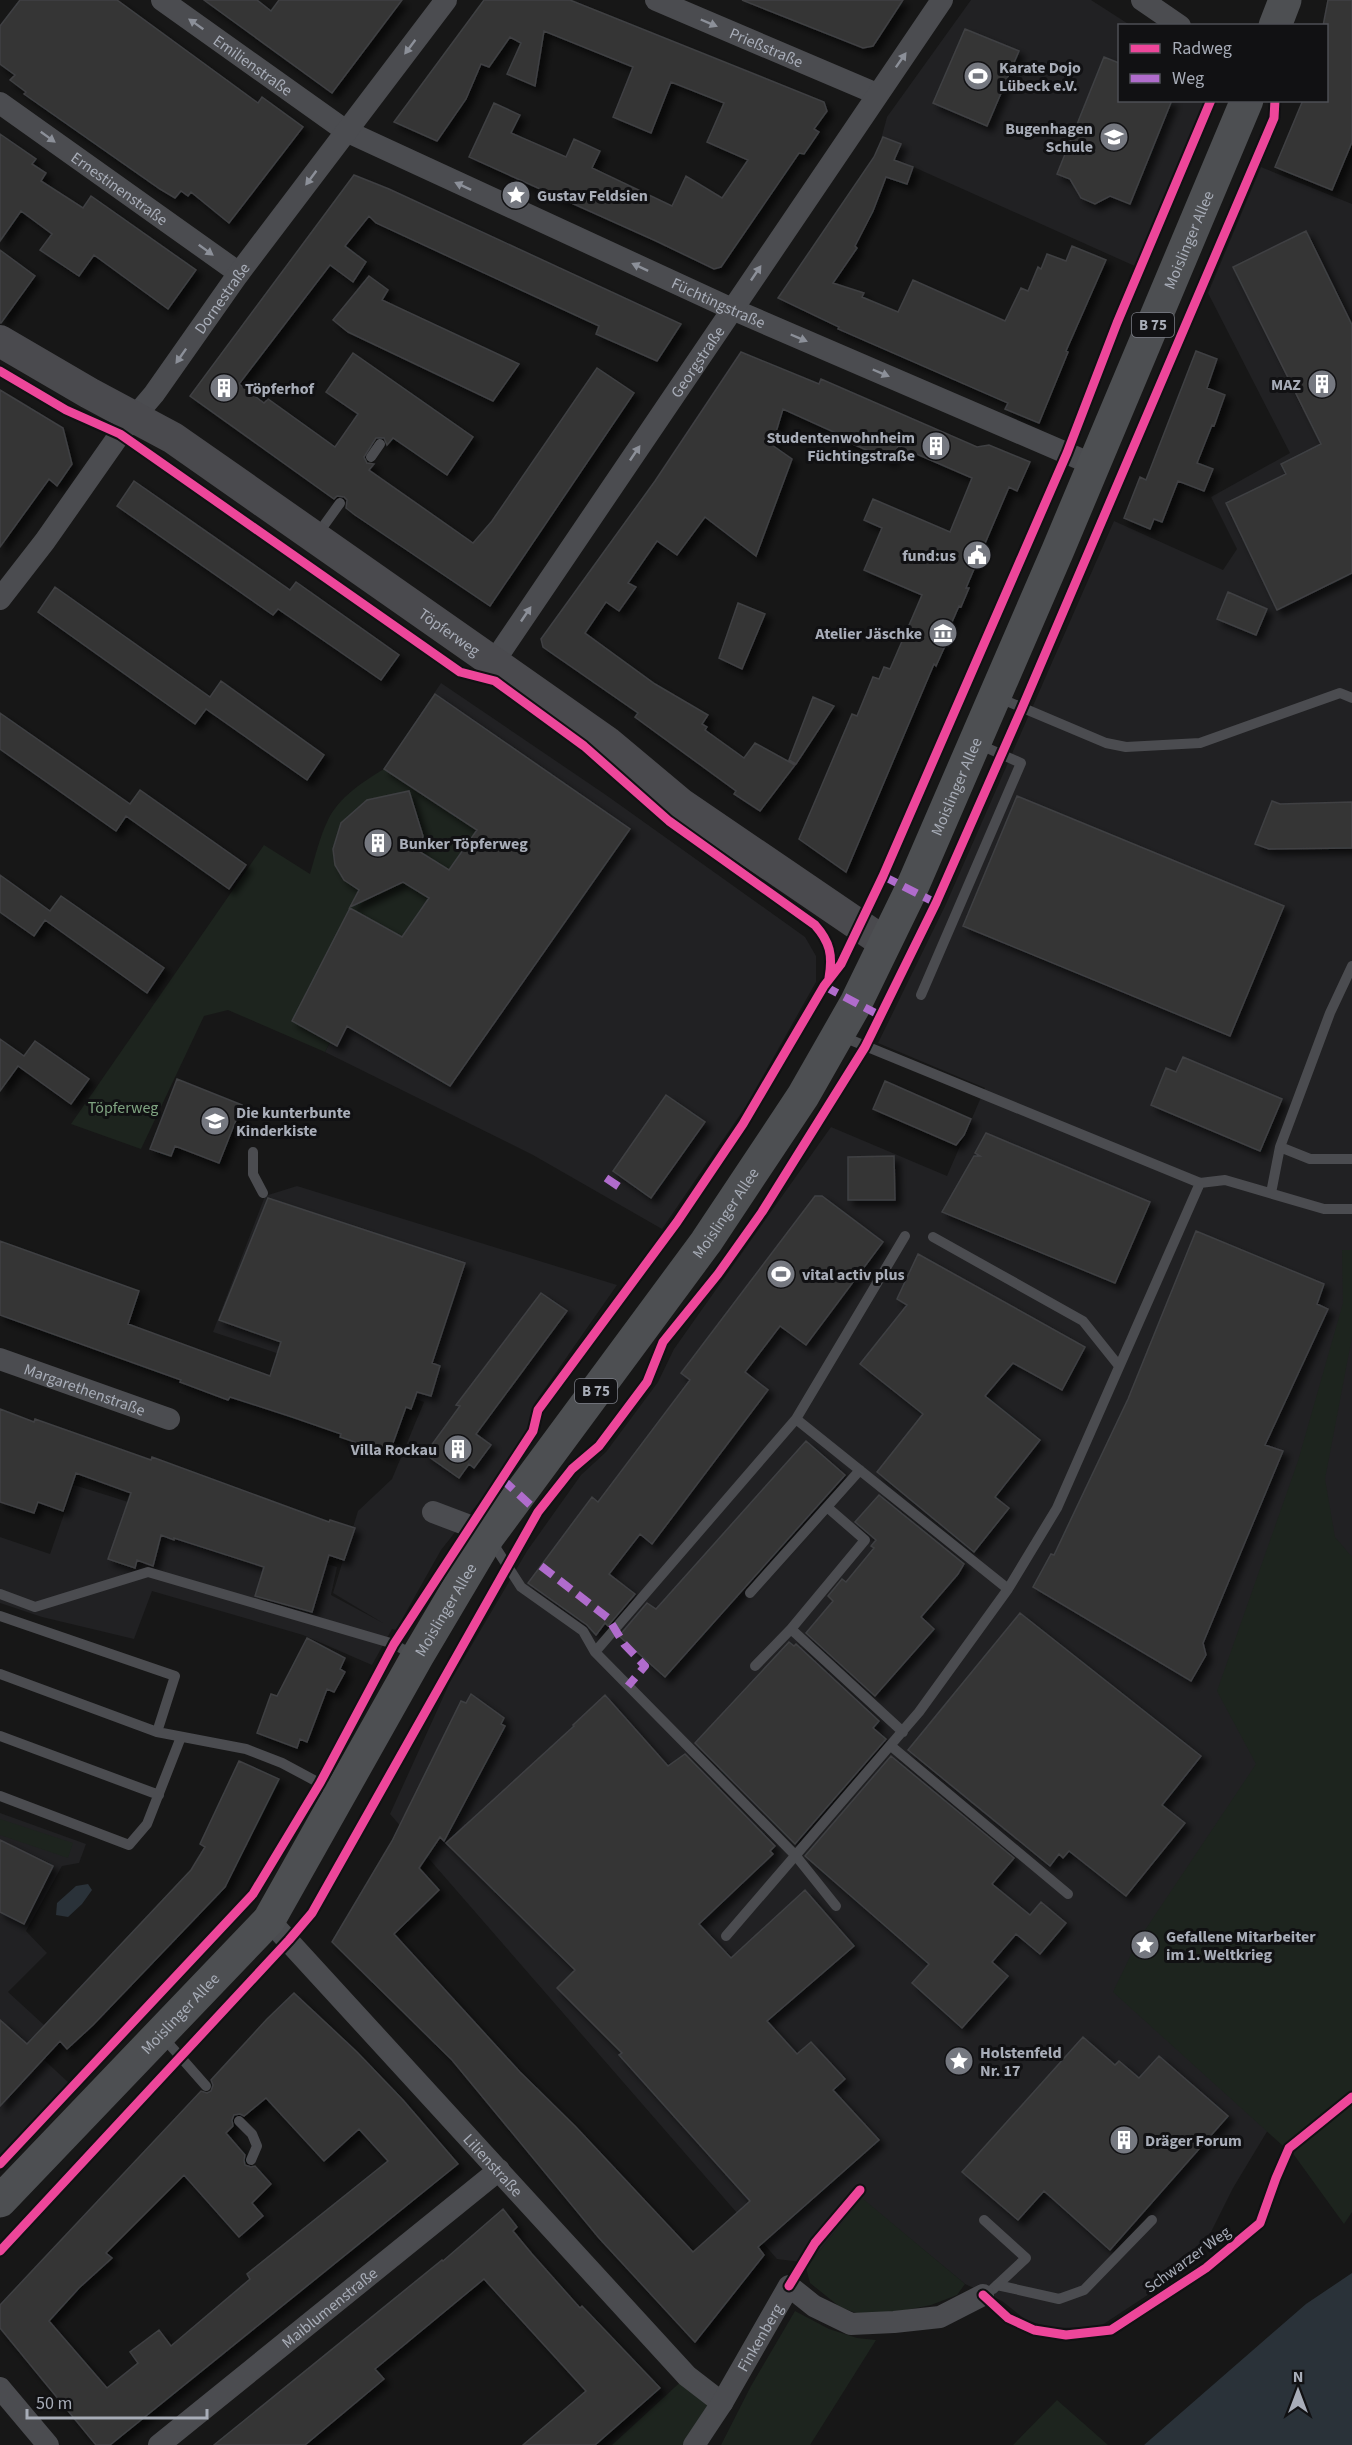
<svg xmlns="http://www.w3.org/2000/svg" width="1352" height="2445" viewBox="0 0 1352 2445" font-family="'Source Sans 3',sans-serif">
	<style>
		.built { fill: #212123 }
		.green { fill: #1d241e }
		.water { fill: #2a3239 }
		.building { fill: #353536; stroke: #3f4043; stroke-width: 1.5; fill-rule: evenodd; filter: url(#shadow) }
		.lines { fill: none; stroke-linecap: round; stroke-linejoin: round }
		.service { stroke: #4b4c50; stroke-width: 10 }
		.minor { stroke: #4b4c50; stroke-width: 22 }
		.secondary { stroke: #4a4a4e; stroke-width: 32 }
		.primary { stroke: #4d4f52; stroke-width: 33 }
		.quiet { stroke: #b06ccc; stroke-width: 8; stroke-dasharray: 15 8; stroke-linecap: butt }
		.cycleway-casing { stroke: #111113; stroke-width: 13 }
		.cycleway { stroke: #ed469a; stroke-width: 9 }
		.oneway { fill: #8c9099 }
		.labels { text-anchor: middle; stroke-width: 6; stroke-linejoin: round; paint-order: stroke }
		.shield { fill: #111113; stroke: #7b7e86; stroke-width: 1.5 }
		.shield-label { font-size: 15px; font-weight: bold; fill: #a8adb8 }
		.street-label { font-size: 16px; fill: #a8adb8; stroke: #111113 }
		.poi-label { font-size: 16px; font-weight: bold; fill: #a8adb8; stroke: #111113; text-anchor: start }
		.park-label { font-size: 16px; fill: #7fa381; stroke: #111113 }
	</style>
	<defs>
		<filter id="shadow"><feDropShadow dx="5.5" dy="5.5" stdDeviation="3" flood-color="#0009"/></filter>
	</defs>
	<rect width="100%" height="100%" fill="#171717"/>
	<!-- built -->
	<path class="built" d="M971,0H1091L1130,25L1120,26V100L1206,101L1137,267L880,152V143L887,117Z
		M1261,167L1352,204V2029L1277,2115L1233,2188L1195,2264L1099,2327L1055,2328L1027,2321L1002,2301L965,2284L862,2199L810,2263L777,2259L390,1814L450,1682L527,1551L581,1475L606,1452L658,1382L674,1349L831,1127L947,1176L985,1088L878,1043L946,904L1114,521L1223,570L1237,549L1211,497L1290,453L1208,293Z
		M441,683L606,795L805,937L816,956V982L746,1106L662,1229L533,1155L325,1052L330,1042L292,1021L350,908L476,831L384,769Z
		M297,1186L617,1285L534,1404L529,1429L483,1497L441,1550L396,1630L392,1629L372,1665L303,1635L152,1591L134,1639L42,1617L0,1603V1537L50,1554L74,1485L337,1567L331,1595L383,1623L333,1593L358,1511L392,1479L424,1402L213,1332L265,1196Z
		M0,1813L86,1844L79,1863L62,1866L26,1931L47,1953L8,1992L44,2025L27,2044L69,2083L0,2156Z"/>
	<!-- green -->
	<path class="green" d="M384,769L477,830L402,937L350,908L292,1021L330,1042L325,1052L228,1010L204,1016L141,1149L71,1124L264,845L310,874C315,857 320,836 328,820C338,798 364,781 384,769Z
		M1342,1250H1352V1337L1325,1479L1335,1537L1352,1557V2212L1344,2224L1289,2148L1282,2145L1113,1992L1137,1942L1256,1764L1217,1691L1298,1461L1343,1303Z
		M0,1819L73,1843L68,1858L0,1835Z
		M862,2198L965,2284L957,2295L931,2305L901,2311L859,2314L840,2307L810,2283L806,2268Z
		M795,2311L829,2329L857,2338L876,2340L810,2445H721L751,2386Z
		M687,2376L713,2396L689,2445H612Z
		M1057,2400L1108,2445H1013Z"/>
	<!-- water -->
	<path class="water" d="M88,1884L92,1890L82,1904L68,1917L56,1915L57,1903L76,1886Z
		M1352,2273V2445H1144L1306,2304Z"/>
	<!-- building -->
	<path class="building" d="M20,0H117L258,103L262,97L303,127L229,223L191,192L188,196L181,191L175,198L160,189L24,94L26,92L10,80L15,75L0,64V26Z
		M204,0H257L271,11L279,0H402L332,93Z
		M484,0H570L824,102L827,111L814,129L819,132L804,154L799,153L721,267L714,269L656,241L469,157L494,103L520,115L511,133L566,157L574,139L600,151L592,168L672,206L686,176L722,198L748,160L707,142L724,103L671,82L651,133L613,117L633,67L544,31L535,86L507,74L521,43L510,37L489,67L481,64L466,99L437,141L394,122Z
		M742,0H903L873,46L863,48Z
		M1328,0H1352V142L1332,190L1275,167L1303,100H1326V26H1323Z
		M965,29L1019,51L987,126L933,103Z
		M1104,57L1119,63V100H1172L1130,204L1110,196L1095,204L1081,198L1070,179L1057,174Z
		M0,134L36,159L32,164L46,173L41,181L83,208L91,196L196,270L168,309L94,255L79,276L40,250L52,234L21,211L0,241Z
		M883,137L901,144L894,160L913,167L907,184L886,177L873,211L855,246L857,248L833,283L864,293L862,297L898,312L913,280L1005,321L1021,288L1028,291L1038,267L1041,269L1047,254L1066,261L1072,246L1106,260L1066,351L1068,352L1039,423L1005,409L1008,403L838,329L839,327L778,298L874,157Z
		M354,175L389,189L681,324L657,361L596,334L599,326L376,223L369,216L345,246L366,262L353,282L330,265L239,384L264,403L268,399L335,447L358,414L326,392L353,353L473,437L447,475L393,438L387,445L384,438H376L364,457L367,463L374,464L369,470L473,543L492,521L597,368L634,393L490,606L355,515L346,508L347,500L344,497L337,496L334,499L190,396Z
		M1306,231L1352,325V573L1277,610L1226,503L1286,474L1281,464L1321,444L1233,267Z
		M0,250L35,276L1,323H0Z
		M369,276L388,290L382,300L519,364L493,401L348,332L333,320Z
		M1196,351L1217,359L1207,388L1225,395L1214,426L1212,425L1197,463L1213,469L1204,491L1178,481L1162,522L1154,519L1150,529L1124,518L1140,477L1146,480Z
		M741,352L819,384L821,379L977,447L989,445L1030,462L1017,491L1009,487L966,588H969L961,607L959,606L942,645L945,646L936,666L934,664L846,872L799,839L852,714L857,716L873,677L879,679L884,667L890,669L922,595L864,570L882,528L864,520L873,499L950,532L972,478L898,446L891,461L837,437L838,434L783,409L772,445L792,459L756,556L705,517L677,555L657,541L628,583L636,587L619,611L606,602L585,633L655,684L708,715L702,724L707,727L705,730L744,758L755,743L795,765L760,811L734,794L736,791L635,717L638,713L543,647L541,639L655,481Z
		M0,390L63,428L72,464L57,486L49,479L0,547Z
		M134,481L290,590L296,582L399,655L381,680L278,609L273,615L117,506Z
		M55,587L210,697L221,681L324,755L307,780L206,709L195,724L38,612Z
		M1228,592L1267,609L1256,635L1217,619Z
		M738,603L765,614L742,669L719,658Z
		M435,694L630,829L450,1086L347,1026L337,1046L292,1021L350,908L402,937L429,898L403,882L350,907L359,890L344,880L335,865L333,849L341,823L367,800L409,791L423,836L420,852L449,870L477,830L384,769Z
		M813,697L834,706L796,764L789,760Z
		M0,713L130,804L140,790L246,865L229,889L126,816L116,831L0,749Z
		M1017,796L1284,906L1230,1036L963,926Z
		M1272,801L1280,804L1352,802V848L1269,849L1255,844Z
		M0,875L50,911L61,896L164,968L147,993L45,920L34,936L0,912Z
		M0,1039L24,1056L35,1041L89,1079L71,1104L18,1066L0,1091Z
		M1183,1057L1282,1099L1260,1151L1151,1105L1166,1068L1176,1072Z
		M177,1079L242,1105L219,1163L175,1146L171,1156L150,1149Z
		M885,1081L971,1119L964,1135L956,1145L873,1109Z
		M666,1095L705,1122L651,1198L613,1171Z
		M986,1133L1150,1202L1115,1283L942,1212L974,1156H980L975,1153Z
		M894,1156L895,1200H848V1157Z
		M815,1196H822L883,1242L806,1345L780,1326L745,1372L768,1390L652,1544L640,1534L609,1574L635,1594L608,1626L605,1623L596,1635L587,1625L528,1583L592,1497L598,1502L690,1380L681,1373Z
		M268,1198L465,1263L432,1363L440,1366L431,1396L417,1392L411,1409L406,1407L389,1454L340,1437L341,1434L292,1417L230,1397L228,1400L180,1382L181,1380L0,1315V1241L139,1291L128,1324L270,1376L281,1342L219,1320Z
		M1196,1231L1324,1284L1317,1304L1328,1309L1265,1445L1283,1451L1203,1643L1206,1655L1191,1681L1033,1587L1051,1554L1054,1555L1128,1399Z
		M918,1254L1085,1347L1062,1390L1013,1363L985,1396L1040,1440L995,1497L1009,1508L974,1552L877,1472L923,1414L860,1364L907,1305L897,1299Z
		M541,1293L567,1311L476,1434L491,1445L474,1468L469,1464L459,1478L425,1454L460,1406L456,1405Z
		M0,1409L34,1422L35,1419L151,1460L152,1457L329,1522L330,1520L355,1528L344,1560L329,1555L312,1612L255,1596L264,1567L174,1538V1540L161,1535L153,1566L137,1560L135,1568L108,1559L131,1493L76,1473L63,1511L38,1502L34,1513L0,1502Z
		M806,1441L845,1475L665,1677L619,1636L647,1603L656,1609Z
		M879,1495L964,1564L958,1574L921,1617L934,1629L875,1696L806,1633L833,1601L828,1596L842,1579L846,1582L874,1548L871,1546L876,1540L855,1522Z
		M1020,1613L1201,1756L1162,1805L1185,1823L1126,1896L1069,1851L1063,1858L1059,1854L1050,1866L908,1750Z
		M307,1638L345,1658L340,1669L345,1672L334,1692L327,1689L307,1742L300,1739L297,1748L257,1733L271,1694L277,1696Z
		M789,1642L794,1646L796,1644L879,1721L873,1728L886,1739L795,1844L695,1743Z
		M471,1694L504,1718L501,1724L505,1726L444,1841L440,1837L419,1868L439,1890L394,1934L520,2072L575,2126L693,2252L750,2201L619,2055L622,2053L557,1988L575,1970L446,1843L574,1726L573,1725L605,1695L668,1766L685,1754L775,1846L770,1851L773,1854L699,1924L731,1958L805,1890L854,1946L767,2021L797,2054L811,2042L845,2079L833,2090L879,2140L758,2247L764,2255L695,2342L599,2238L452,2060L332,1942L392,1841L461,1701L466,1703Z
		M891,1756L1014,1858L992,1884L1030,1915L1041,1902L1066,1923L1040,1954L1016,1934L992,1962L1008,1976L962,2028L912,1983L929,1964L805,1856Z
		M239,1761L279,1779L225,1887L93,2025L67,2049L60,2041L0,2106V2020L27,2044L191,1870L205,1847L200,1844Z
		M0,1840L53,1866L24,1924L0,1912Z
		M294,1993L357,2052L403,2100L458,2164L110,2445H96L0,2328V2305L201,2091L207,2093L211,2091L213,2085L211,2080L267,2019ZM266,2098L324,2161L359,2129L388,2161L247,2274L250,2279L171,2346L159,2330L130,2352L138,2363L107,2388L49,2321L79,2288L112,2258L106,2253L184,2175L239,2237L263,2216L252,2203L271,2184L255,2166L251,2167L245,2165L244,2160L245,2155L226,2133L233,2126L232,2120L234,2115L240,2114L244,2116Z
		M1083,2037L1115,2065L1119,2061L1139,2078L1159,2056L1228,2116L1110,2250L1044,2191L1018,2220L962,2172Z
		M503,2209L517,2227L513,2231L532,2254L580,2308L582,2306L660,2388L595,2445H523L586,2391L484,2279L375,2369L384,2379L305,2445H214L442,2260L443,2261Z"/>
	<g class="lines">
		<!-- service -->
		<path class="service" d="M371,457L380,444
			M317,535L340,503
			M997,697L1106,743L1126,747L1200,743L1340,693L1352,698
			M921,995L1021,763L978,744
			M841,1036L1200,1183L1225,1180L1324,1209H1352
			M1280,1147L1310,1159H1352
			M253,1152V1174L263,1193
			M1271,1193L1280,1147L1330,1013L1352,966
			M933,1237L1083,1321L1119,1366
			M796,1419L1008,1589
			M492,1542L521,1587L583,1631L595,1652L796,1856L836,1906
			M750,1593L860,1470
			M0,1594L35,1607L148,1572L394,1644L414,1656
			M0,1616L175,1676L157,1732
			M791,1629L903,1732
			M595,1652L796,1419L905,1236
			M755,1666L791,1629L865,1540L827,1507
			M0,1674L157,1732L246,1749L282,1763L338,1793
			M0,1736L159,1795
			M891,1746L1068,1894
			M0,1796L129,1845L147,1824L181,1737
			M726,1936L919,1712L1008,1589L1057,1508L1200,1183
			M162,2036L206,2086
			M239,2121L252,2134L257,2146L251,2160
			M984,2220L1026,2258L993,2289
			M997,2285L1059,2299L1084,2290L1152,2220"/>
		<!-- minor -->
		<g class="minor">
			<path id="s1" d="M162,0L346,131L732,309L1094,465"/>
			<path id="s2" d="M656,0L877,94"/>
			<path d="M1142,0L1180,26"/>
			<path id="s3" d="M0,103L239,273"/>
			<path id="s4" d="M0,599L45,541L120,434L154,394L239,273L446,0"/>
			<path id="s5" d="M493,663L942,0"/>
			<path id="s6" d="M0,1359L169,1419"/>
			<path d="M433,1512L470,1526L488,1537"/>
			<path id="s7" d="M269,1920L687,2376L722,2403"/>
			<path d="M0,2388L48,2445"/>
			<path id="s8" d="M159,2445L499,2170"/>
			<path id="s9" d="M694,2445L722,2403L789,2286L814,2306L851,2324L894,2322L940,2317L983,2295"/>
		</g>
		<!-- secondary -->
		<path class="secondary" id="s10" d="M0,341L89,393L173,438L607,742L681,804L885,943"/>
		<!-- primary -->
		<g class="primary">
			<path d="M1275,26L1285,0"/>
			<path id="s11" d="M0,2201L269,1920L417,1657L488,1537L706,1242L803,1096L856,1003L911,890L1058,550L1247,100"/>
		</g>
		<!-- quiet -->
		<path class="quiet" d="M883,876L936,903
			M824,986L881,1016
			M606,1178L624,1190
			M502,1479L538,1512
			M541,1566L608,1618L624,1644L645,1666L628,1686"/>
		<!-- cycleway casing -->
		<g class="cycleway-casing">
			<path id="cycleway" d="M0,371L66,410L120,434L460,672L495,681L584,746L669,821L815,925C830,942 833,955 829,978
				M0,2164L253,1894L320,1783L394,1644L533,1431L538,1410L677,1222L743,1124L824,986L841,964L883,876L1067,453L1117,323L1211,100
				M0,2251L289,1940L312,1913L538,1512L572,1469L599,1446L647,1382L663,1342L718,1274L762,1212L865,1047L936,903L1022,708L1274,118L1275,100
				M789,2286L815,2243L860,2190
				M983,2295L1008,2318L1034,2330L1066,2335L1111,2330L1206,2268L1260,2223L1276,2178L1289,2148L1352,2097"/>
		</g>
		<!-- cycleway -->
		<use href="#cycleway" class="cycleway"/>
	</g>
	<!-- one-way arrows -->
	<defs><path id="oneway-solid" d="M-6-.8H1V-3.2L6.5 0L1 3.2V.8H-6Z" transform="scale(1.5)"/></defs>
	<g class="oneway">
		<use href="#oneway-solid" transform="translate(709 23) rotate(23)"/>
		<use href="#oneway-solid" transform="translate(196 24) rotate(-145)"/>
		<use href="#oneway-solid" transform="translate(410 47) rotate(127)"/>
		<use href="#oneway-solid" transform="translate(901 60) rotate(-55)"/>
		<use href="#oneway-solid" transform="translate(48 137) rotate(36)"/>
		<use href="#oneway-solid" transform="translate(311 178) rotate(127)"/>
		<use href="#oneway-solid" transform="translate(463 186) rotate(-155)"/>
		<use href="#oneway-solid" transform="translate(206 250) rotate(36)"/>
		<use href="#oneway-solid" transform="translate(640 267) rotate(-155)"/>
		<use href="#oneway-solid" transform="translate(756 273) rotate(-56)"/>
		<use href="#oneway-solid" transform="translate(799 338) rotate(23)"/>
		<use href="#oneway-solid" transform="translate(181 356) rotate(125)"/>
		<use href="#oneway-solid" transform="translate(881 373) rotate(23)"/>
		<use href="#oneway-solid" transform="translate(635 453) rotate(-56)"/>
		<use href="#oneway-solid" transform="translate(526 614) rotate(-56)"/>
	</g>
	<!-- icons -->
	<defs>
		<g id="stadium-disc" transform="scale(1.5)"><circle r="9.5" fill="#757880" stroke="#111113"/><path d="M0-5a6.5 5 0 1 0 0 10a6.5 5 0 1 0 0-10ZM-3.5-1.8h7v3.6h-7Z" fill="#fff"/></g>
		<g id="school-disc" transform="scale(1.5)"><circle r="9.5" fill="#757880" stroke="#111113"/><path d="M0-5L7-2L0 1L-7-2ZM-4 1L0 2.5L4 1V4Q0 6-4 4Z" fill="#fff"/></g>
		<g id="sight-disc" transform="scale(1.5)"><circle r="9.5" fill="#757880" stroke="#111113"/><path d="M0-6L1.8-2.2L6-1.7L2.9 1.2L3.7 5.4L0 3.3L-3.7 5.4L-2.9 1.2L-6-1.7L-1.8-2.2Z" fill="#fff"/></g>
		<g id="building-disc" transform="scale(1.5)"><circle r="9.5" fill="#757880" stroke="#111113"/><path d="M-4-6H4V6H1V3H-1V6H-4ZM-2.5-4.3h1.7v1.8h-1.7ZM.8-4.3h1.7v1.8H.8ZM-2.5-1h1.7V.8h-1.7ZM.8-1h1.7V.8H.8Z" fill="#fff"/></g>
		<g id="civic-disc" transform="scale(1.5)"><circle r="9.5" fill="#757880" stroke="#111113"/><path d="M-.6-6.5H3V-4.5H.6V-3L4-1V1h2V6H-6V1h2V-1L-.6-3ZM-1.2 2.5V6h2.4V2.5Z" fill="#fff"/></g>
		<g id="museum-disc" transform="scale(1.5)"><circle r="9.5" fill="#757880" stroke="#111113"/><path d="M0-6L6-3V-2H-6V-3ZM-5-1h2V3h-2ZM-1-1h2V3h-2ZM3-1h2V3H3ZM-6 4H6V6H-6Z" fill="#fff"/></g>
	</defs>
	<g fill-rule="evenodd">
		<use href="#stadium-disc" x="978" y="76"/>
		<use href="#school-disc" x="1114" y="137"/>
		<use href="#sight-disc" x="516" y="195"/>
		<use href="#building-disc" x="1322" y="384"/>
		<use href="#building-disc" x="224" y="388"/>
		<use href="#building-disc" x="936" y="446"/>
		<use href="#civic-disc" x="977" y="555"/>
		<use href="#museum-disc" x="943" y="633"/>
		<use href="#building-disc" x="378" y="843"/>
		<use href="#school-disc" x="215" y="1121"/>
		<use href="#stadium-disc" x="781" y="1274"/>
		<use href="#building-disc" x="458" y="1449"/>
		<use href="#sight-disc" x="1145" y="1945"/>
		<use href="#sight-disc" x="959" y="2061"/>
		<use href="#building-disc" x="1124" y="2140"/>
	</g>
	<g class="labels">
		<!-- shield labels -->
		<g class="shield">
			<rect x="1132" y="313" width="42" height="24" rx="4.5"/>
			<rect x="575" y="1379" width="42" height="24" rx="4.5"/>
		</g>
		<g class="shield-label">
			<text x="1153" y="330">B 75</text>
			<text x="596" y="1396">B 75</text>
		</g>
		<!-- street labels -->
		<g class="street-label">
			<text dy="6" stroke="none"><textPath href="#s2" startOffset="120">Prießstraße</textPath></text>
			<text dy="6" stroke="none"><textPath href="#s1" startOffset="112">Emilienstraße</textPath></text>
			<text dy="6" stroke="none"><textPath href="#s3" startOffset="147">Ernestinenstraße</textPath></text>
			<text dy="6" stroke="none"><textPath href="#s11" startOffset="2312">Moislinger Allee</textPath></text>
			<text dy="6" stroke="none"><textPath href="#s4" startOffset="374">Dornestraße</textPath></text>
			<text dy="6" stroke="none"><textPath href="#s1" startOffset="636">Füchtingstraße</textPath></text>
			<text dy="6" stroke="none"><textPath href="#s5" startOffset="364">Georgstraße</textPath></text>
			<text dy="6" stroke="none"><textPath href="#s10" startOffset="536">Töpferweg</textPath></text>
			<text dy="6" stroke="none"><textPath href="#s11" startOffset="1718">Moislinger Allee</textPath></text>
			<text dy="6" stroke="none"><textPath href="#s11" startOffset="1232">Moislinger Allee</textPath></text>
			<text dy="6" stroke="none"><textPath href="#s6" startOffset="90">Margarethenstraße</textPath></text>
			<text dy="6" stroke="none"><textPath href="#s11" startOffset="746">Moislinger Allee</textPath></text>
			<text dy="6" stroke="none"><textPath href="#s11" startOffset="260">Moislinger Allee</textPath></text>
			<text dy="6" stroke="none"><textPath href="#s7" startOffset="332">Lilienstraße</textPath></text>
			<text transform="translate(1187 2259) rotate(-36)" y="6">Schwarzer Weg</text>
			<text dy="6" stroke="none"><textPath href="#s8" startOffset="219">Maiblumenstraße</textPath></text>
			<text dy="6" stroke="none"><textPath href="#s9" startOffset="126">Finkenberg</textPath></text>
		</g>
		<!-- poi labels -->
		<g class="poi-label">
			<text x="999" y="73">Karate Dojo<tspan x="999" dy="18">Lübeck e.V.</tspan></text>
			<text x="1093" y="134" text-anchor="end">Bugenhagen<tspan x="1093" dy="18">Schule</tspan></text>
			<text x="537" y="201">Gustav Feldsien</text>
			<text x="1301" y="390" text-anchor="end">MAZ</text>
			<text x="245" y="394">Töpferhof</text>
			<text x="915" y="443" text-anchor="end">Studentenwohnheim<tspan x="915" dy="18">Füchtingstraße</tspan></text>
			<text x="956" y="561" text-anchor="end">fund:us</text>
			<text x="922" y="639" text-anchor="end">Atelier Jäschke</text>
			<text x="399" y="849">Bunker Töpferweg</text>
			<text x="236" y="1118">Die kunterbunte<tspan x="236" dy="18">Kinderkiste</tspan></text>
			<text x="802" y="1280">vital activ plus</text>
			<text x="437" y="1455" text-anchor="end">Villa Rockau</text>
			<text x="1166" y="1942">Gefallene Mitarbeiter<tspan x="1166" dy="18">im 1. Weltkrieg</tspan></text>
			<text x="980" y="2058">Holstenfeld<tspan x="980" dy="18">Nr. 17</tspan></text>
			<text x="1145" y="2146">Dräger Forum</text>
		</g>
		<!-- park labels -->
		<g class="park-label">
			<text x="123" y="1113">Töpferweg</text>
		</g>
	</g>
	<!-- legend -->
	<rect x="1118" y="24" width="210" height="78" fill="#111113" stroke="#4d4f55" stroke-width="1.5"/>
	<rect x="1130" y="44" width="30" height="9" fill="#ed469a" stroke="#4d4f55" stroke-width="1.5"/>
	<text x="1172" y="54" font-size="18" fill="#a8adb8">Radweg</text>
	<rect x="1130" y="74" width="30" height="9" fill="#b06ccc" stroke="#4d4f55" stroke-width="1.5"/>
	<text x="1172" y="84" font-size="18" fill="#a8adb8">Weg</text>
	<!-- north arrow -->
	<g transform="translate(1298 2391)" stroke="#111113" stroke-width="4.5" paint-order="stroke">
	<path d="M0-4.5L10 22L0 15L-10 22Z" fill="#a8adb8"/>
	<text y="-9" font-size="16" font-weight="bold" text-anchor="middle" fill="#a8adb8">N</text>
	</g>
	<!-- scale -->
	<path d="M27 2409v9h180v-9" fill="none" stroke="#a8adb8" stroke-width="3"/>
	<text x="36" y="2409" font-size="18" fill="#a8adb8" stroke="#111113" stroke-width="4.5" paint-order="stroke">50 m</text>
</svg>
